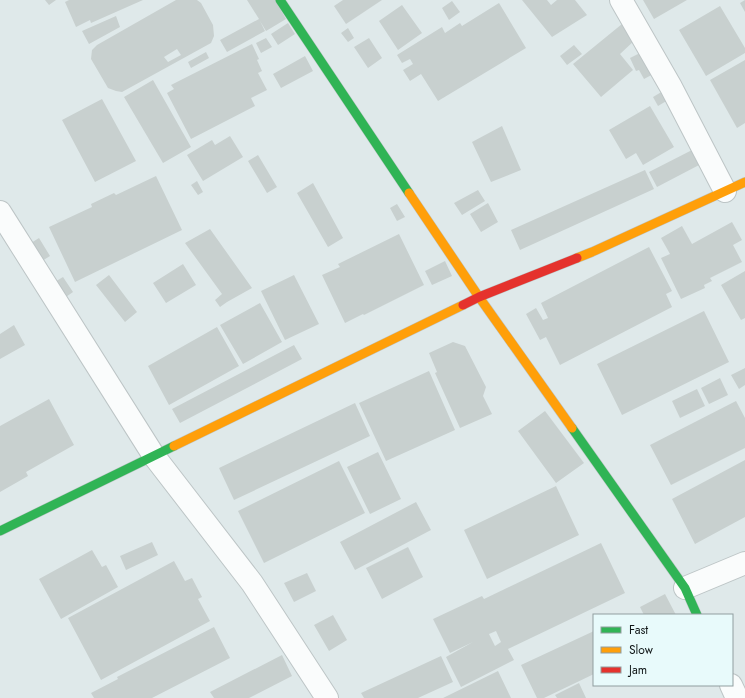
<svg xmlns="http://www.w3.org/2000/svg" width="745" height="698" viewBox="0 0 745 698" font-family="Jost,sans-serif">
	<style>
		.building { fill: #c8d0cf; fill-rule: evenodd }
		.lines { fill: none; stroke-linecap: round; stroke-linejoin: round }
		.street-casing { stroke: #bdc5c6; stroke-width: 24 }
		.fast-casing { stroke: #bdc5c6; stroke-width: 10 }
		.slow-casing { stroke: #bdc5c6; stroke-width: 10 }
		.jam-casing { stroke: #bdc5c6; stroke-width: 10 }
		.street { stroke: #fafcfc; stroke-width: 22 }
		.fast { stroke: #30b455; stroke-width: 9 }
		.slow { stroke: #ff9f0a; stroke-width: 9 }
		.jam { stroke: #e5322d; stroke-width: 9 }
	</style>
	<rect width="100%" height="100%" fill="#dfe9ea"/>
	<!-- building -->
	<path class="building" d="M45,0H56L49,5Z
		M69,0H143L91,23L90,20L76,27L65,2Z
		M176,0H197L201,3L213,25L214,36L211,43L122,92L116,91L108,88L91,59L92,50L97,45ZM177,49L181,55L168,62L164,57Z
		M247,0H275L286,19L266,31L260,21L265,31L227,52L220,40L259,19Z
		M343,0H382L346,24L334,6Z
		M522,0H547L551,5L557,0H575L587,15L552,37Z
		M643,0H687L654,19Z
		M745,0V12L740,3Z
		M452,1L460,12L449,20L442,8Z
		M499,3L526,48L438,101L421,74L410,81L403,70L413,64L410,59L402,63L397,55L442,27L445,33L460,23L462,26Z
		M402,5L422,33L398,50L379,21Z
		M720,6L745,48V53L706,76L679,30Z
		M116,16L120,27L89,44L82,31Z
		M288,23L295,34L278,45L271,34Z
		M622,24L635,40L620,54L633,70L601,97L573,64Z
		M348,28L354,38L348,42L341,33Z
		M266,38L272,47L261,53L256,43Z
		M369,38L382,58L368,68L354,47Z
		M252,44L259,59L257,60L262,71L258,73L267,90L251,98L255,106L191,139L167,93L174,89L171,85Z
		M574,45L582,54L567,65L560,56Z
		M646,50L657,72L644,79L639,70L636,71L630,58Z
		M206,52L209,58L191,68L188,62Z
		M305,56L313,71L281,88L273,74Z
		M745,60V123L737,128L710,80Z
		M153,80L191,147L163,163L124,97Z
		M663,91L668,100L658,106L653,97Z
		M102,99L136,161L95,182L62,120Z
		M650,106L674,147L643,165L636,153L626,159L609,130Z
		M502,126L521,170L491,182L472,142Z
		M230,136L243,157L203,181L187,155L212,140L215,145Z
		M694,149L701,164L657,187L649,172Z
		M258,155L277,187L267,193L248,161Z
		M645,170L654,189L520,250L511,230Z
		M156,176L182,230L75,282L49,227L92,207L91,204L114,193L116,195Z
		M197,181L203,192L198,195L191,185Z
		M313,183L343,238L328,247L297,193Z
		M478,190L485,201L462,215L454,203Z
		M488,203L498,222L481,232L470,214Z
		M397,204L405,217L397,221L390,208Z
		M732,222L742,240L733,245L742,262L710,278L712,281L704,285L705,288L681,299L661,258L670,254L661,238L682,226L692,244Z
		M210,229L252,288L227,302L220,307L215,300L222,294L185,243Z
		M399,234L424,285L364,315L363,314L345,323L322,275L340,267L338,264Z
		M39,238L50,256L42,261L31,243Z
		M649,247L672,291L666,294L672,307L560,365L546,337L540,340L526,314L536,308L543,320L548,318L541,303Z
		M445,261L452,276L432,285L425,271Z
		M183,264L196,285L166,303L153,283Z
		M745,271V318L741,320L721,285Z
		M109,275L137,312L125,322L96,285Z
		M294,275L319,324L285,340L261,291Z
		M63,277L73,292L63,299L53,283Z
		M260,303L282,342L243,364L220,325Z
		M704,311L729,362L622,415L597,364Z
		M14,325L25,345L0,359V334Z
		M217,327L239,366L169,405L148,366Z
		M453,342L465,346L486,387L483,396L492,414L460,428L435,373L437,372L429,353Z
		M294,345L302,359L180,423L172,409Z
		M745,368V385L739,389L731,375Z
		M429,371L455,430L386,461L359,403Z
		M720,378L728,395L709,404L701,388Z
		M697,389L705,406L680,418L672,401Z
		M49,399L74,445L26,472L28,476L0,492V426Z
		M736,401L745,418V448L671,485L650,445Z
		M355,403L370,436L234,500L219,468Z
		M545,411L584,463L556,483L518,431Z
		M378,452L401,499L370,514L347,467Z
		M745,460V517L695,544L672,499Z
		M339,461L365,513L264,563L238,511Z
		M556,486L579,535L487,579L464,530Z
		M416,502L431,530L355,570L340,542Z
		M152,542L158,555L126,570L120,556Z
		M601,543L625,593L508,649L514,660L461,687L446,657L473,642L450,653L433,619L482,596L484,599ZM496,631L501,642L495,646L489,634Z
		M408,547L423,577L382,599L366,568Z
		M92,550L102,567L106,565L118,587L61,619L39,579Z
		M174,561L185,581L192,578L202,597L198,599L210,621L101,680L68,618Z
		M307,573L316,591L294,602L284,583Z
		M665,594L676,615H644L640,607Z
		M333,615L347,640L329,651L314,625Z
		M214,627L230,658L152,698H94L91,693L118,679L117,677Z
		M594,631V674L544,698H537L521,665Z
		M282,655L292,676L249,698H214L210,692Z
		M441,656L453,682L418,698H364L361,693Z
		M498,671L511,698H443Z
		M579,683L586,698H557L555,695Z"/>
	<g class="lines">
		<!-- street casing -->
		<g class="street-casing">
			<path id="street" d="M621,0L671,87L725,191
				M0,212L154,456L252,583L327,698
				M685,588L745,563
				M731,685L737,698"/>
		</g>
		<!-- fast casing -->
		<g class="fast-casing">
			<path id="fast" d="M280,0L409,193
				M572,428L685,588L697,615
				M0,531L174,446"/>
		</g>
		<!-- slow casing -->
		<g class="slow-casing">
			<path id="slow" d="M409,193L479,297L572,428
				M577,258L592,252L745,182
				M174,446L463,305"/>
		</g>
		<!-- jam casing -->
		<g class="jam-casing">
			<path id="jam" d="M463,305L479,297L577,258"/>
		</g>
		<!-- street -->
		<use href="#street" class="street"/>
		<!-- fast -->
		<use href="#fast" class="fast"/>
		<!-- slow -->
		<use href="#slow" class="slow"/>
		<!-- jam -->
		<use href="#jam" class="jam"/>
	</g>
	<!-- legend -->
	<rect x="593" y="614" width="140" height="72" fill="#e8fafb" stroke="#919e9f"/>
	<rect x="601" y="627" width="20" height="6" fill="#30b455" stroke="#919e9f"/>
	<text x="629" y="634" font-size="12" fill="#0f1516">Fast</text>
	<rect x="601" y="647" width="20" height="6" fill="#ff9f0a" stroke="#919e9f"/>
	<text x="629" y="654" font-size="12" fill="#0f1516">Slow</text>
	<rect x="601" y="667" width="20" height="6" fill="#e5322d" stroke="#919e9f"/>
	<text x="629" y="674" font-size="12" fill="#0f1516">Jam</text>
</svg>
